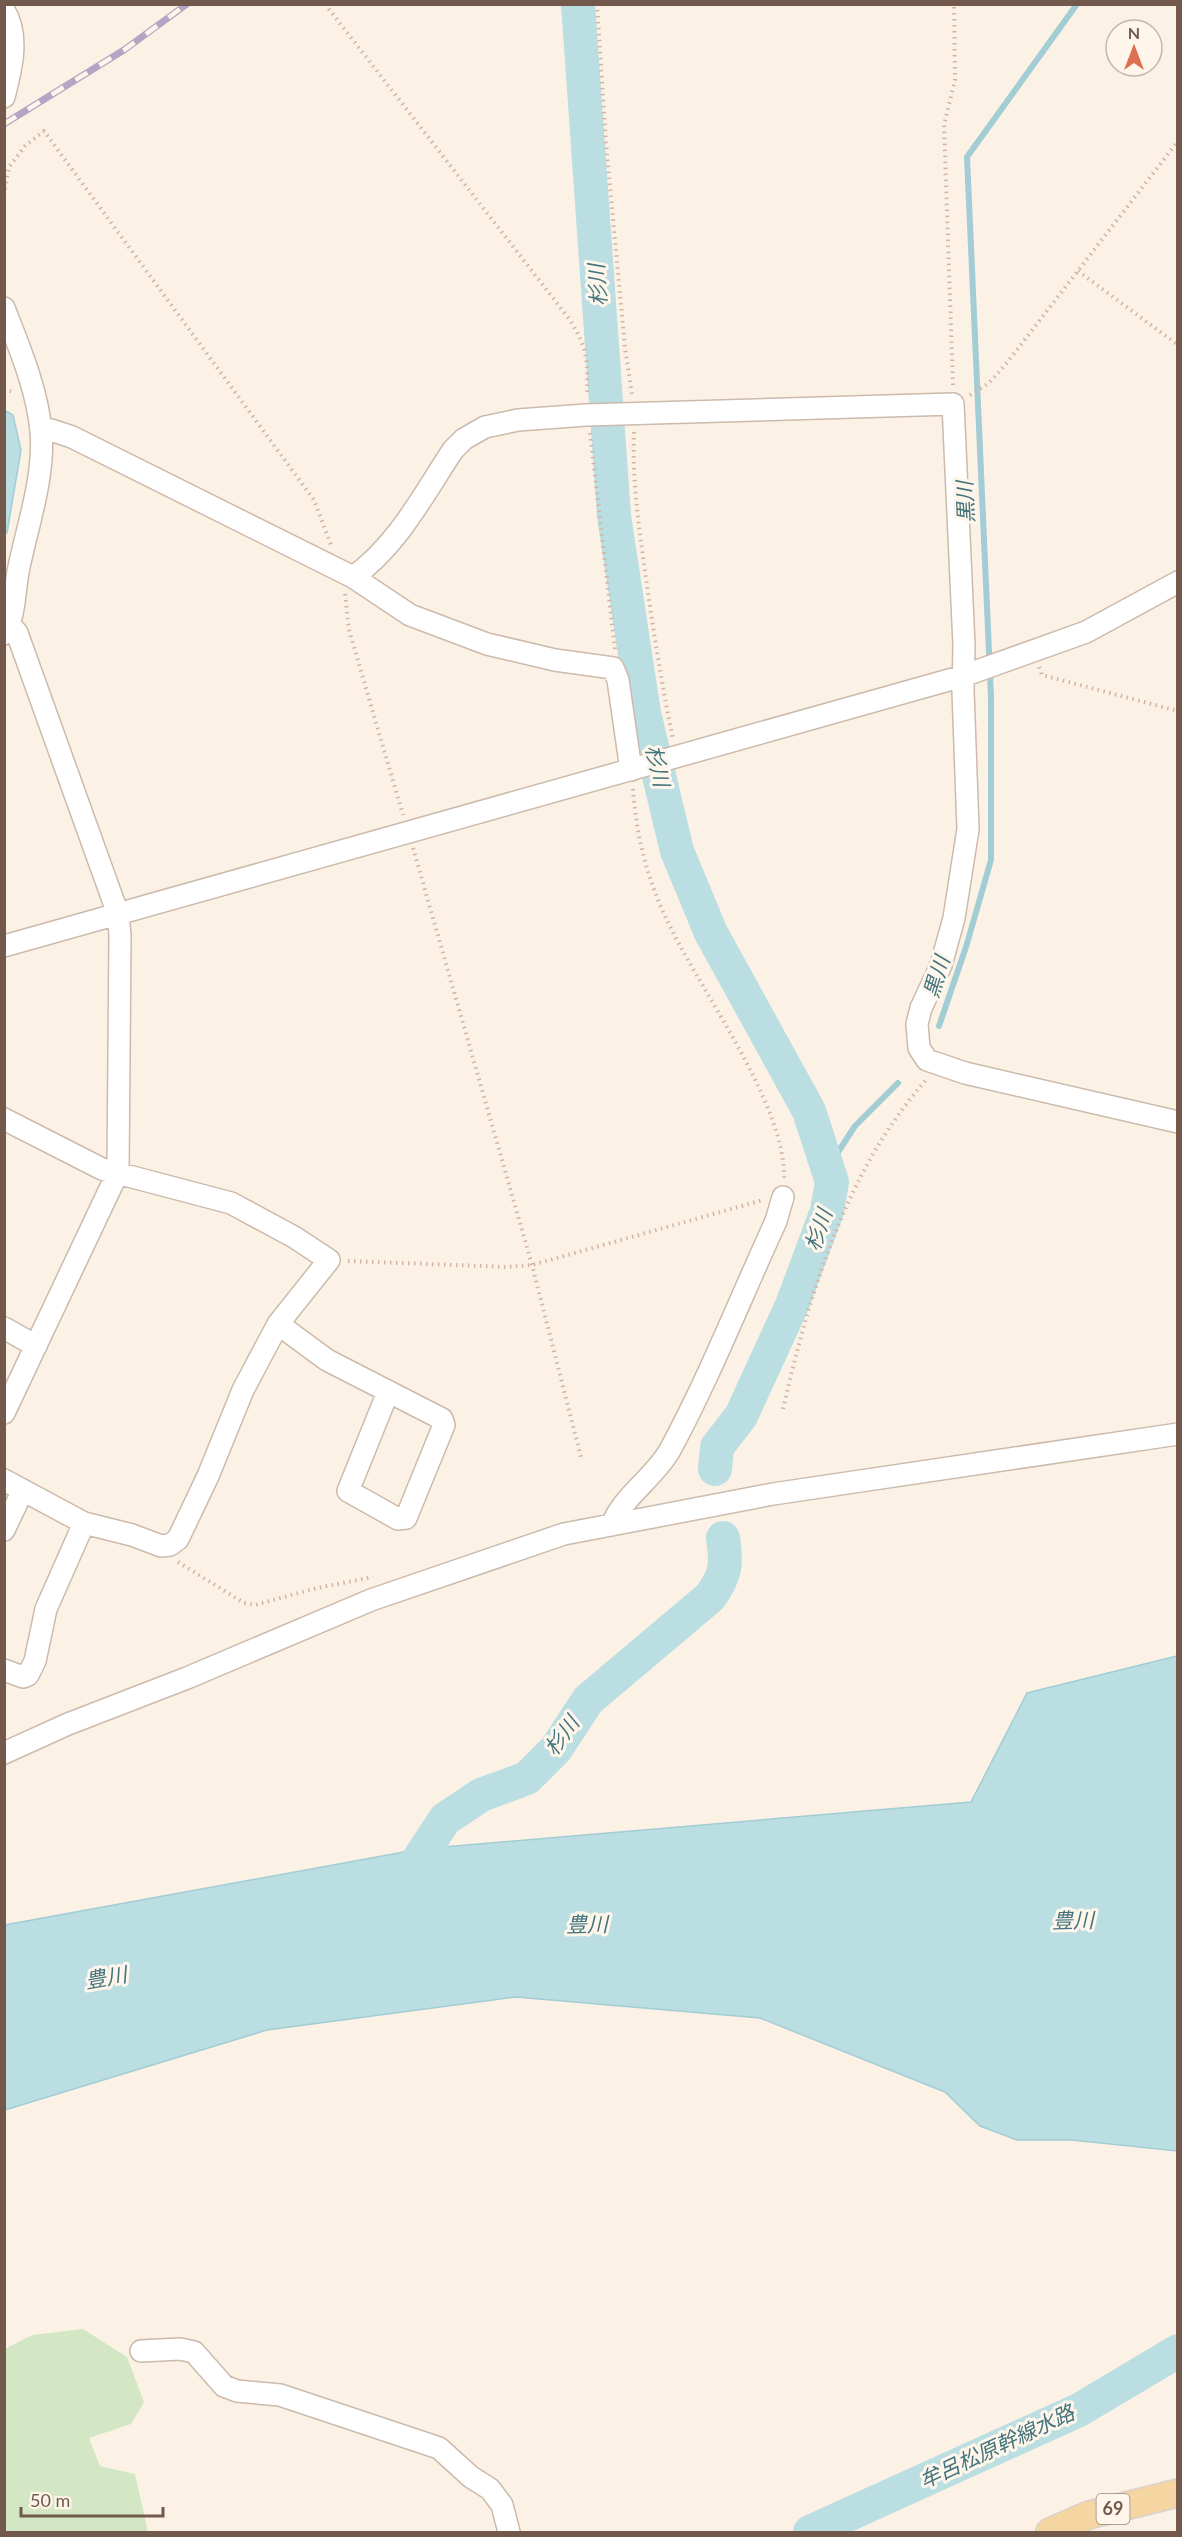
<svg xmlns="http://www.w3.org/2000/svg" width="1182" height="2537" viewBox="0 0 1182 2537" font-family="Lato,'Noto Sans JP',sans-serif">
	<style>
		.green { fill: #d3e7c4 }
		.water { fill: #bbdee3; stroke: #a2cdd4; stroke-width: 1.5 }
		.lines { fill: none; stroke-linecap: round; stroke-linejoin: round }
		.stream { stroke: #a2cdd4; stroke-width: 6 }
		.river { stroke: #bbdee3; stroke-width: 34 }
		.minor-casing { stroke: #ccbaac; stroke-width: 24 }
		.major-casing { stroke: #d8d1cd; stroke-width: 30 }
		.path { stroke: #d3b4a2; stroke-width: 4; stroke-dasharray: 1.5 4.5; stroke-linecap: butt }
		.minor { stroke: #fff; stroke-width: 21 }
		.major { stroke: #f5d5a2; stroke-width: 27 }
		.rail-casing { stroke: #b5a4c3; stroke-width: 7 }
		.rail { stroke: #fef6eb; stroke-width: 4.5; stroke-dasharray: 14; stroke-linecap: butt }
		.labels { text-anchor: middle; stroke-width: 6; stroke-linejoin: round; paint-order: stroke }
		.shield { fill: #fef6eb; stroke: #9c887c; stroke-width: 1.5 }
		.shield-label { font-size: 18px; font-weight: bold; fill: #72594c }
		.water-label { font-size: 21px; font-style: italic; fill: #44747d; stroke: #fef6eb }
	</style>
	<rect width="100%" height="100%" fill="#fbf2e5"/>
	<!-- green -->
	<path class="green" d="M83,2329L127,2357L144,2402L131,2424L89,2438L100,2466L135,2474L148,2532H5V2349L32,2335Z"/>
	<!-- water -->
	<path class="water" d="M4,410L13,415L21,450L7,533H5Z
		M1177,1656V2151L1072,2140H1017L980,2126L945,2092L760,2018L516,1997L267,2030L5,2110V1925L420,1849L971,1802L1027,1693Z"/>
	<g class="lines">
		<!-- stream -->
		<path class="stream" d="M939,1026L966,947L991,860V697L967,157L1077,4
			M829,1166L855,1126L898,1083"/>
		<!-- river -->
		<path class="river" d="M578,4L614,516L644,713L677,851L711,933L809,1111L832,1182L827,1211L792,1305L741,1416L717,1447L715,1469
			M405,1889L409,1874L445,1819L481,1795L527,1778L556,1749L588,1700L710,1597C726,1575 727,1564 723,1538
			M810,2532L1079,2410L1178,2351"/>
		<!-- minor casing -->
		<g class="minor-casing">
			<path id="minor" d="M4,10C20,36 11,70 4,97
				M4,308C19,347 37,388 41,431C45,475 28,524 19,567C14,589 16,615 4,634
				M41,432L51,430L72,437L353,577L410,615L487,644L555,660L613,668L618,680L631,770
				M353,577C398,545 423,495 453,450L464,439L485,427L518,420L586,415L953,404L964,645L963,691L968,829L954,918L941,965L921,1008L917,1024L919,1048L927,1060L965,1073L1178,1122
				M4,946L963,676L1086,632L1178,582
				M4,1119L102,1169L231,1203L294,1237L329,1260L278,1324L243,1390L208,1476L178,1539L170,1545L161,1546L132,1535L84,1523L4,1480
				M278,1324L327,1360L442,1419L444,1425L406,1518L398,1519L348,1491L388,1392
				M4,1328L36,1346
				M4,1413L118,1172L120,935L118,914L17,633L10,625
				M612,1525C622,1497 655,1477 670,1450C710,1376 741,1297 776,1221L783,1197
				M4,1530L23,1490
				M4,1670L23,1677L28,1675L35,1661L46,1609L84,1523
				M4,1753L68,1724L187,1678L371,1600L564,1534L773,1494L1178,1434
				M141,2351L180,2349L194,2352L224,2386L237,2391L280,2395L439,2448L471,2477L490,2489L502,2505L509,2532"/>
		</g>
		<!-- major casing -->
		<g class="major-casing">
			<path id="major" d="M1050,2532L1089,2515L1178,2493"/>
		</g>
		<!-- path -->
		<path class="path" d="M325,4L570,320C588,349 588,362 587,396
			M597,4L606,143L625,348L632,395
			M4,195L9,167L25,146L44,131L314,500L331,545
			M1078,271L1178,345
			M953,385L944,125L955,80L954,4
			M4,389L13,392
			M970,395L989,383L1006,364L1178,141
			M634,432C632,476 638,520 644,564C652,623 661,681 673,739
			M590,433L615,649
			M345,594L349,630L403,815
			M1039,667L1042,675L1178,711
			M633,789C636,833 646,875 665,916C697,987 787,1104 784,1180
			M413,848L532,1265L582,1461
			M348,1261L506,1267L532,1265L763,1200
			M783,1409C810,1292 845,1172 926,1080
			M178,1562L244,1603L255,1605L317,1588L373,1577"/>
		<!-- minor -->
		<use href="#minor" class="minor"/>
		<!-- major -->
		<use href="#major" class="major"/>
		<!-- rail casing -->
		<g class="rail-casing">
			<path id="rail" d="M4,124L124,50L187,4"/>
		</g>
		<!-- rail -->
		<use href="#rail" class="rail"/>
	</g>
	<g class="labels">
		<!-- shield labels -->
		<rect class="shield" x="1096.5" y="2494" width="33" height="30" rx="4.5"/>
		<g class="shield-label">
			<text x="1113" y="2515">69</text>
		</g>
		<!-- water labels -->
		<g class="water-label">
			<text transform="translate(598 285) rotate(-94)" y="7">杉川</text>
			<text transform="translate(966 502) rotate(-93)" y="7">黒川</text>
			<text transform="translate(657 766) rotate(77)" y="7">杉川</text>
			<text transform="translate(937 977) rotate(-73)" y="7">黒川</text>
			<text transform="translate(819 1230) rotate(-71)" y="7">杉川</text>
			<text transform="translate(562 1736) rotate(-54)" y="7">杉川</text>
			<text transform="translate(1073 1921) rotate(-1)" y="7">豊川</text>
			<text transform="translate(587 1925) rotate(-1)" y="7">豊川</text>
			<text transform="translate(106 1978) rotate(-10)" y="7">豊川</text>
			<text transform="translate(997 2447) rotate(-25)" y="7">牟呂松原幹線水路</text>
		</g>
	</g>
	<!-- border -->
	<rect width="1182" height="2537" fill="none" stroke="#72594c" stroke-width="12"/>
	<!-- north arrow -->
	<g transform="translate(1134 48)"><circle r="28" fill="#fef6eb" stroke="#c6b7ab" stroke-width="1.5"/>
	<path d="M0-4.5L10 22L0 15L-10 22Z" fill="#dd6f52"/>
	<text y="-9" font-size="16" font-weight="bold" text-anchor="middle" fill="#72594c">N</text>
	</g>
	<!-- scale -->
	<path d="M21 2507v9h142v-9" fill="none" stroke="#72594c" stroke-width="3"/>
	<text x="30" y="2507" font-size="18" fill="#72594c" stroke="#fef6eb" stroke-width="4.5" paint-order="stroke">50 m</text>
</svg>
